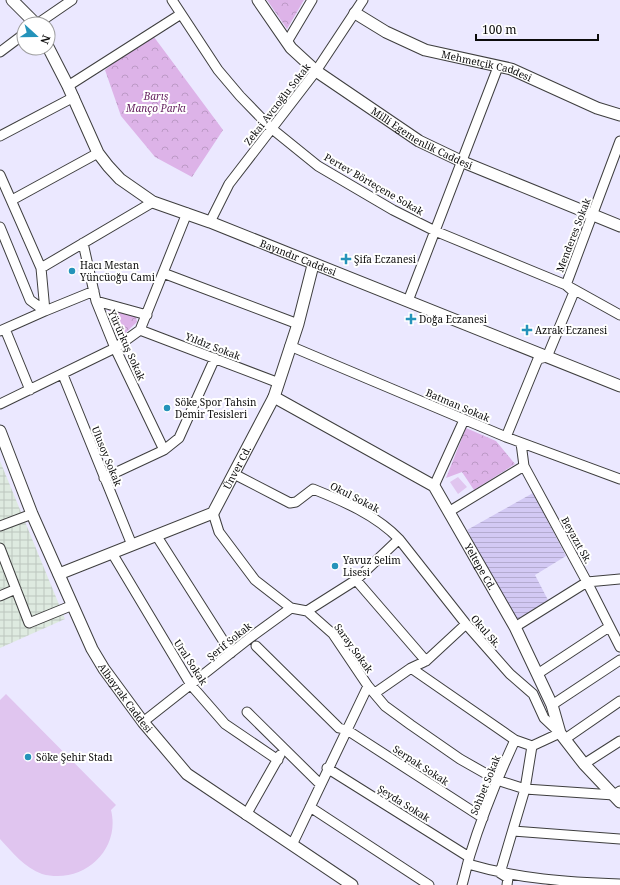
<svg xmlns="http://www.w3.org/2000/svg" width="620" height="885" viewBox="0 0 620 885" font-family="'Noto Serif',serif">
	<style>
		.industrial { fill: url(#industrial-grid) }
		.farmland { fill: url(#farmland-rules) }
		.park { fill: url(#park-crowns) }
		.pitch { fill: #e0c5ef }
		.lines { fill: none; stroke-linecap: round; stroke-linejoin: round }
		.minor-casing { stroke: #3e3e3e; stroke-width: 11 }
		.tertiary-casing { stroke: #3e3e3e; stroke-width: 13 }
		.minor { stroke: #fff; stroke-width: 9 }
		.tertiary { stroke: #fff; stroke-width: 11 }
		.poi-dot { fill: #2493ba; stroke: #fff; stroke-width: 1.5 }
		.labels { text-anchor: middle; stroke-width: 4; stroke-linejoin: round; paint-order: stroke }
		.street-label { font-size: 10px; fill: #0b0b0b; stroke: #fff }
		.park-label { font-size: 10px; font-style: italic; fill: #611c5b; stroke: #fff }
		.poi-label { font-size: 10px; fill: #0b0b0b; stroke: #fff; text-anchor: start }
	</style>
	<defs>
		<pattern id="industrial-grid" width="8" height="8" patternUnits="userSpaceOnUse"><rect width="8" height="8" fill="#deeae0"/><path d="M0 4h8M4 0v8" fill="none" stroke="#bdc7bf"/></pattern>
		<pattern id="farmland-rules" width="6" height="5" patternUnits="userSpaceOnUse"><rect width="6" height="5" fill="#d3c9f4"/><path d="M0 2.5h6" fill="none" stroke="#b4abd0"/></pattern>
		<pattern id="park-crowns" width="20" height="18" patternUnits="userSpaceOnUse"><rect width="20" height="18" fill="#ddb3e8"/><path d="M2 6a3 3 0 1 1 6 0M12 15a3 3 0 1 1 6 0" fill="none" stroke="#bc99c6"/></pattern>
	</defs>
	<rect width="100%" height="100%" fill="#ebe8ff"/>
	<!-- industrial -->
	<path class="industrial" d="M0,461L65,619L0,648Z"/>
	<!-- farmland -->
	<path class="farmland" d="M533,493L566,556L535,575L548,600L516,620L467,530Z"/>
	<!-- park -->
	<path class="park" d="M267,0H304L287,29Z
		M154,37L223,130L192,177L155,157L121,116L105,70L124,54Z
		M108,309L136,317L137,322L119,339Z
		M466,428L496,441L515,464L474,490L462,472L446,478Z"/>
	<!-- pitch -->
	<path class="pitch" d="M458,477L467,487L458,494L450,482Z
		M6,694L116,805L111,810C121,850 83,885 42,874C25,868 12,852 0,839V700Z"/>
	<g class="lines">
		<!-- minor casing -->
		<g class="minor-casing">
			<path id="minor" d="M172,0L218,70L240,96L271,128L318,166L393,210L435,231L566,285L620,315
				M37,24L72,0
				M287,42L312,0
				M0,52L24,34
				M68,86L181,14
				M0,136L74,97
				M0,175L41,268L45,311
				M12,200L98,153
				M210,222L229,184L316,71L363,0
				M0,227L30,300L45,311
				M83,243L96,301L115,348L164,450
				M41,268L153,202
				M163,273L298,324
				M96,301L147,315
				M408,301L498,67
				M5,329L30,390
				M140,330L279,383
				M0,331L45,311L94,291
				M290,346L506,437L620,479
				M63,375L132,545
				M0,404L115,348L140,330L187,213
				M506,437L538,359L547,357L574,292L566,285L620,141
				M521,443L524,466L587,582L620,647
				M234,474L290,503L296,502L313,489C343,501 376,515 399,539L466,624L510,674L533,694L544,718L560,733L532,746L515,740C498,777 482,816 470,855C467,865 465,875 462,885
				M104,478L164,450L179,438L215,358
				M434,486L464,420
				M450,511L524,466
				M213,513L219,532L255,580L291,608L307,611L333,634L368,686L385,706L411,725L460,759L497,780L525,789L614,795L620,791
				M0,526L32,514
				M156,535L231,653
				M0,548L29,623L73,605
				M112,553L191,685L225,724L278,760
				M356,580L426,661
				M0,596L16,589
				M307,611L356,580L399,539
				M515,627L587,582L620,579
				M256,646L339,728L347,730L483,818
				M411,668L515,740
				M539,673L609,627
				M375,693L411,668L426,661L466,624
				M552,705L620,660
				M247,712L320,784
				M143,722L251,637L291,608
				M565,739L620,701
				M584,764L620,741
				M327,768L469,857
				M310,807L429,885
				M246,815L280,755
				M513,831L620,839
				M292,845L368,686
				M468,864C519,879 567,882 620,884
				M507,885L508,878L500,873L525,789L532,746"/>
		</g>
		<!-- tertiary casing -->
		<g class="tertiary-casing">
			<g id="tertiary">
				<path d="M12,0L36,24"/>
				<path id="s1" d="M258,0L291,48L316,71L419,141L463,162L620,226"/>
				<path id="s2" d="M355,13L386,32L425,50L511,69L597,108L620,115"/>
				<path id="s3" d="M48,47L68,86L98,153L108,166L120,179L153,202L210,222L620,386"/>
				<path id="s4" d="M274,397L434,486L515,627L552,705L560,733L584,764L620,802"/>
				<path id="s5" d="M0,431L32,514L92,649L104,669L143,722L187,774L352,885"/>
				<path id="s6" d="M59,574L213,513L274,397L298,324L313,265"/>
			</g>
		</g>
		<!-- minor -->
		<use href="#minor" class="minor"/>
		<!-- tertiary -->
		<use href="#tertiary" class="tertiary"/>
	</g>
	<!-- markers -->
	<g class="poi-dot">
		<path d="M344 253h4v4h4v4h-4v4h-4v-4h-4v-4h4z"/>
		<circle cx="72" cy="271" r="4"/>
		<path d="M409 313h4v4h4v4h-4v4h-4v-4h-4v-4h4z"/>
		<path d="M525 324h4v4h4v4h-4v4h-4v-4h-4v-4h4z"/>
		<circle cx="167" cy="408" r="4"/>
		<circle cx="335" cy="566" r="4"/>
		<circle cx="28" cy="757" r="4"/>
	</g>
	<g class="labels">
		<!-- street labels -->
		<g class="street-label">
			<text dy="4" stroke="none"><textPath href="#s2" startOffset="143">Mehmetçik Caddesi</textPath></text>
			<text transform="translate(277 104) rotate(-52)" y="4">Zekai Avcıoğlu Sokak</text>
			<text dy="4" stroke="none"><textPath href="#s1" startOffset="218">Milli Egemenlik Caddesi</textPath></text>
			<text transform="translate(374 184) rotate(30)" y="4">Pertev Börteçene Sokak</text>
			<text transform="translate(573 235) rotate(-69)" y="4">Menderes Sokak</text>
			<text dy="4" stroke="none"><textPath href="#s3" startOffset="347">Bayındır Caddesi</textPath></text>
			<text transform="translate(127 345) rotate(66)" y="4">Yürürkuş Sokak</text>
			<text transform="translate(213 346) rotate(21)" y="4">Yıldız Sokak</text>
			<text transform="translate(458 405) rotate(23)" y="4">Batman Sokak</text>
			<text transform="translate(107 456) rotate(68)" y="4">Ulusoy Sokak</text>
			<text dy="4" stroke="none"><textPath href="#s6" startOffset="217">Ünver Cd.</textPath></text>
			<text transform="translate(355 497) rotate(27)" y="4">Okul Sokak</text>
			<text transform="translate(577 540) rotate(61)" y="4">Beyazıt Sk.</text>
			<text dy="4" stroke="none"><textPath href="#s4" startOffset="276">Yeltepe Cd.</textPath></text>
			<text transform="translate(486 631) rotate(49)" y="4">Okul Sk.</text>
			<text transform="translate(229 641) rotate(-39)" y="4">Şerif Sokak</text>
			<text transform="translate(354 648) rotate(54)" y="4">Saray Sokak</text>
			<text transform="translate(191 662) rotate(57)" y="4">Ural Sokak</text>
			<text dy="4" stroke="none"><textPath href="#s5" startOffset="296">Albayrak Caddesi</textPath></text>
			<text transform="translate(421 765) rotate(33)" y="4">Serpak Sokak</text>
			<text transform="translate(485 785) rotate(-68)" y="4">Sohbet Sokak</text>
			<text transform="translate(404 803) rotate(32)" y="4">Şeyda Sokak</text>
		</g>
		<!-- park labels -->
		<g class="park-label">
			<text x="156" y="100">Barış<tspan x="156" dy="12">Manço Parkı</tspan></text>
		</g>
		<!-- poi labels -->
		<g class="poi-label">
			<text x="354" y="263">Şifa Eczanesi</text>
			<text x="80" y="269">Hacı Mestan<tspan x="80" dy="12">Yüncüoğu Cami</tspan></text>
			<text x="419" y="323">Doğa Eczanesi</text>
			<text x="535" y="334">Azrak Eczanesi</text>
			<text x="175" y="406">Söke Spor Tahsin<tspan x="175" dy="12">Demir Tesisleri</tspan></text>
			<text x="343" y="564">Yavuz Selim<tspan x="343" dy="12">Lisesi</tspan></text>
			<text x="36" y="761">Söke Şehir Stadı</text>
		</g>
	</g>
	<!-- north arrow -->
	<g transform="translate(36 36) rotate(111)"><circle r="19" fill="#ffffff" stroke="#9d9d9d"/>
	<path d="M0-3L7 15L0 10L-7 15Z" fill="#2493ba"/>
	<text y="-6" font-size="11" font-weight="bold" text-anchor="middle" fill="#0b0b0b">N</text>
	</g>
	<!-- scale -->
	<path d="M476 34v6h122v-6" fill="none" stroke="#0b0b0b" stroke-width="2"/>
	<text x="482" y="34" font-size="12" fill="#0b0b0b" stroke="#ffffff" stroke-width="3" paint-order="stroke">100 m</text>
</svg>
